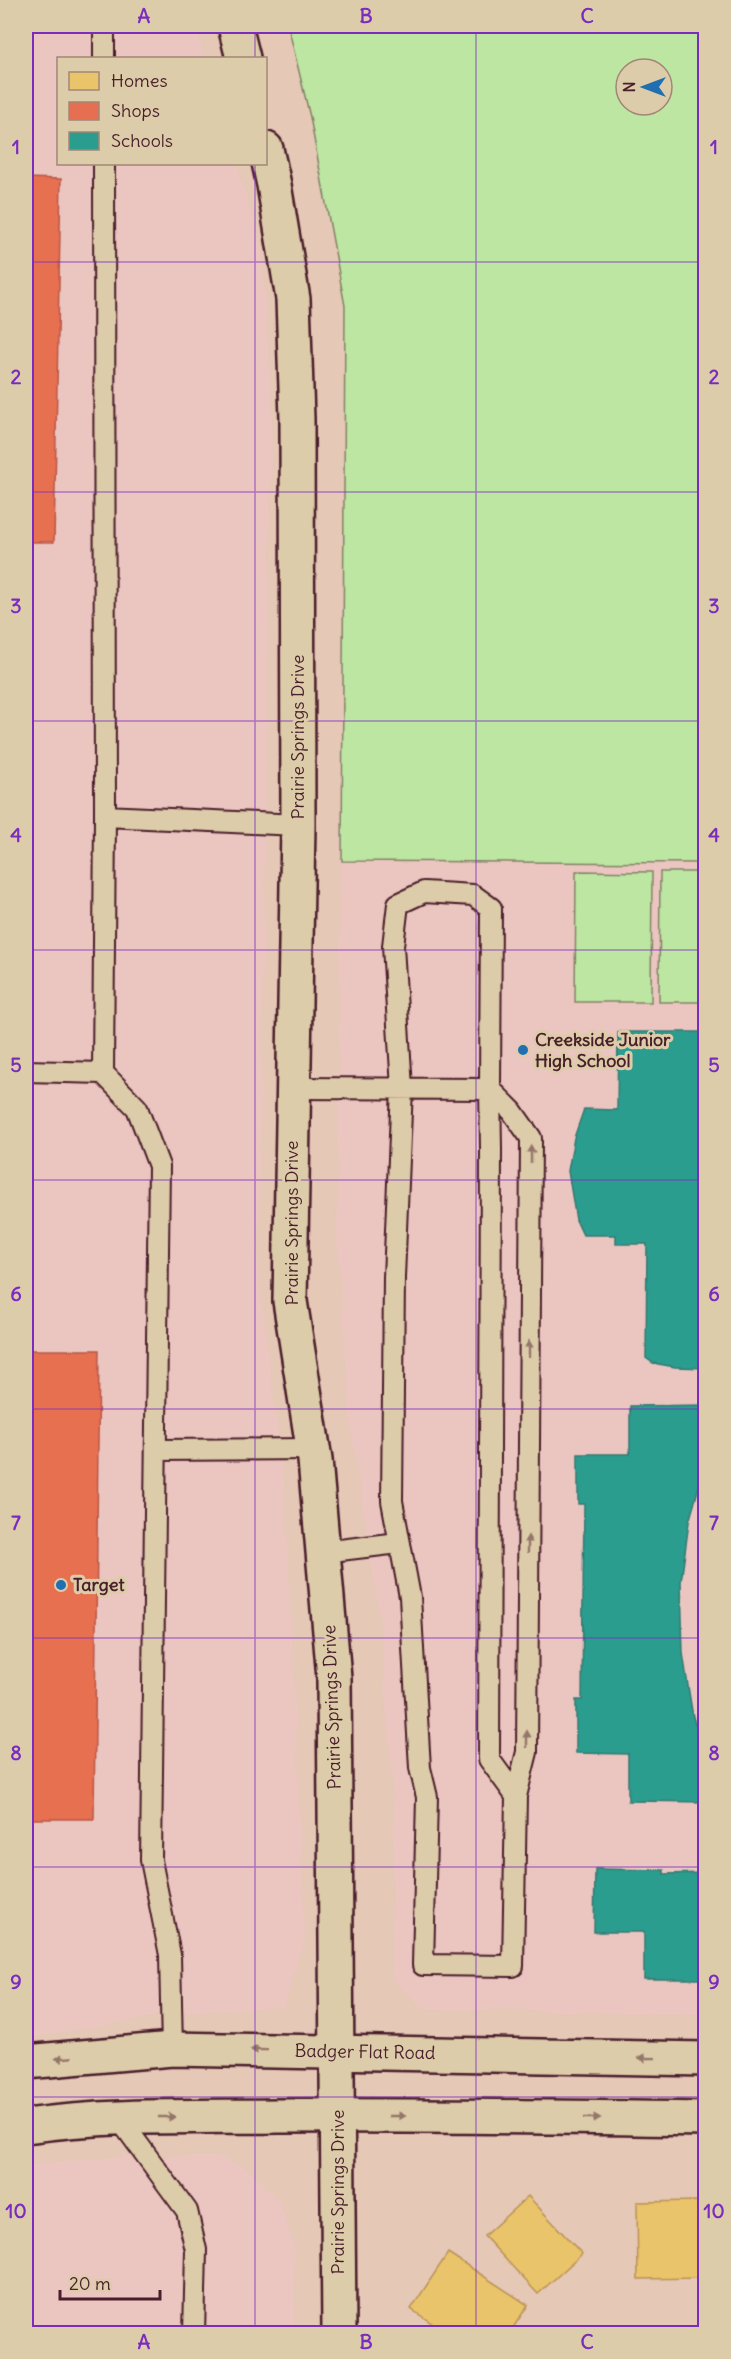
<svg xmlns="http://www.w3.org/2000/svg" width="731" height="2359" viewBox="0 0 731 2359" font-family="Delius,sans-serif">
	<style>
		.built { fill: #ebc6c0; fill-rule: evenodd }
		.green { fill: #bce6a2; stroke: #838266; stroke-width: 1.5; fill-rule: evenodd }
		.homes { fill: #e9c46a; stroke: #b99257; stroke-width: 1.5 }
		.shops { fill: #e76f51; stroke: #b85746; stroke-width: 1.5 }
		.schools { fill: #2a9d8f; stroke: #347771; stroke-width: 1.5 }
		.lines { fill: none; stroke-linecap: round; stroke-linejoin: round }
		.lane-casing { stroke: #4a1f2b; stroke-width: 24 }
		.street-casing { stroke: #4a1f2b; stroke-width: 38 }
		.secondary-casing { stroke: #4a1f2b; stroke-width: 38 }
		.lane { stroke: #ddcca9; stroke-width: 20 }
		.street { stroke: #ddcca9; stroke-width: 33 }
		.secondary { stroke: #ddcca9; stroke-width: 33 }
		.oneway { fill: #94766a }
		.grid { fill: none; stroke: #7b2cbf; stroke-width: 1.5; stroke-opacity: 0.55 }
		.poi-dot { fill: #1f6fb2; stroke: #ddcca9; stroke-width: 2 }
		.labels { text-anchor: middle; stroke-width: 6; stroke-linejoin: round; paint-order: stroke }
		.street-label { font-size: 18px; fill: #4a1f2b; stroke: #ddcca9 }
		.poi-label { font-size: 18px; font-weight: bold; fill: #4a1f2b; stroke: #ddcca9; text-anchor: start }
		.neatline { fill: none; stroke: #7b2cbf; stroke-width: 2 }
		.grid-label { font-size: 20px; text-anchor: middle; font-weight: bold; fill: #7b2cbf }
	</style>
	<rect width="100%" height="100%" fill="#e5c8b6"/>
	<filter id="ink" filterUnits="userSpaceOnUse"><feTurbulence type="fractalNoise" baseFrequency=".0167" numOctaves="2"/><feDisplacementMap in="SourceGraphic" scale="12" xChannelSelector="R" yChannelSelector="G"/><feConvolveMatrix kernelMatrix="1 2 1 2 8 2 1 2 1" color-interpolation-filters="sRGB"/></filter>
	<g filter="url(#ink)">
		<!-- built -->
		<path class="built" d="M26,26H195L205,58H58V164H236L262,249L272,409L258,1272L285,1492L305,1936L284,2006L174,2013L26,2038Z
			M288,26H705V2014L424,2009L391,1978L394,1810L380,1622L351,1427L337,1238L345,306L310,117ZM626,69H662V105H626Z
			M121,2156L221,2157L249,2170L280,2201L294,2247L295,2333H26V2166Z"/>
		<!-- green -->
		<path class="green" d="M288,26H705V863L342,861L345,306L310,117ZM626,69H662V105H626Z
			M576,871L652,872L651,1002H575Z
			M660,872H705V1002H659Z"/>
		<!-- homes -->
		<path class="homes" d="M528,2196L582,2254L538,2294L484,2236Z
			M701,2201V2278L638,2279L637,2202Z
			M448,2253L528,2305L509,2334L499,2328L496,2334H448L411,2309Z"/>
		<!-- shops -->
		<path class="shops" d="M26,178L61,179L54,542H26Z
			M26,1350H99L94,1819H26Z"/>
		<!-- schools -->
		<path class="schools" d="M618,1032H706V1368L675,1367L653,1363L646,1358L647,1244H616V1235H583L576,1220L568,1171L574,1138L584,1109L617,1110Z
			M706,1405V1462L689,1522L681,1582L683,1653L688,1686L693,1717L703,1749H706V1802L628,1801V1754L576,1753V1700H582L584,1504H578V1454H630V1406Z
			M595,1869L664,1870V1874L706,1873V1979H644V1932H594Z"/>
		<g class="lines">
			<!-- lane casing -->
			<g class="lane-casing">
				<path id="lane" d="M104,26V58
					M105,816L298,825
					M26,1071L103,1073L137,1108L159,1166L151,1860L170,1955L172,2049
					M103,1073L105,816L104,164
					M293,1088L490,1089L491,1149L489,1759L516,1796L513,1966L423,1965L427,1797L420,1768L410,1597L392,1501L394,1277L402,1088L393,946L398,904L424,892L473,895L491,908L490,1089L512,1111L531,1138L527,1752L516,1796
					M156,1450L313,1449
					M323,1552L399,1543
					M118,2117L187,2211L196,2250L194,2334"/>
			</g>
			<!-- street casing -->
			<g class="street-casing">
				<path id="street" d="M235,26L243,58
					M266,149L274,185L293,299L297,419L298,825L290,1301L315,1460L334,1678L339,2334"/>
			</g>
			<!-- secondary casing -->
			<g class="secondary-casing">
				<path id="secondary" d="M26,2062L172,2049L706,2059
					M26,2126C110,2114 194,2117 279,2116C421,2115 563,2117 706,2119"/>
			</g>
			<!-- lane -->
			<use href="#lane" class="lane"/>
			<!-- street -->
			<use href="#street" class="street"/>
			<!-- secondary -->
			<use href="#secondary" class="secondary"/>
		</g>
		<!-- one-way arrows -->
		<defs><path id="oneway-solid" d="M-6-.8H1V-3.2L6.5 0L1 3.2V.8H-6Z" transform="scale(1.5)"/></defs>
		<g class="oneway">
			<use href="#oneway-solid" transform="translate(531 1154) rotate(-90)"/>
			<use href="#oneway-solid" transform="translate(529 1349) rotate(-90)"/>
			<use href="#oneway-solid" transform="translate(528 1544) rotate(-90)"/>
			<use href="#oneway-solid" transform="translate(527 1739) rotate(-90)"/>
			<use href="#oneway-solid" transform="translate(259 2050) rotate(-179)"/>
			<use href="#oneway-solid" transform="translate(64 2058) rotate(175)"/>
			<use href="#oneway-solid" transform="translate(647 2058) rotate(-179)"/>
			<use href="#oneway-solid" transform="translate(397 2116)"/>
			<use href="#oneway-solid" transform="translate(167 2117)"/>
			<use href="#oneway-solid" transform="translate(592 2118)"/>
		</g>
	</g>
	<!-- grid -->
	<path class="grid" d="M255,26V58M476,26V2334M255,164V2334M26,262H706M26,492H706M26,721H706M26,950H706M26,1180H706M26,1409H706M26,1638H706M26,1867H706M26,2097H706"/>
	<!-- markers -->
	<g class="poi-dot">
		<circle cx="523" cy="1050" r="6"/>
		<circle cx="61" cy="1585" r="6"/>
	</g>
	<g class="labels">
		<!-- street labels -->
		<g class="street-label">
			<text transform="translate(298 737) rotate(-90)" y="6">Prairie Springs Drive</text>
			<text transform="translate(292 1223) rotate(-90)" y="6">Prairie Springs Drive</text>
			<text transform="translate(332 1707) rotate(-92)" y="6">Prairie Springs Drive</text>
			<text transform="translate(365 2052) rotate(1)" y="6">Badger Flat Road</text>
			<text transform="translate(338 2192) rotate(-90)" y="6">Prairie Springs Drive</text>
		</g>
		<!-- poi labels -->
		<g class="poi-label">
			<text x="535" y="1046">Creekside Junior<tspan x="535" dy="21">High School</tspan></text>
			<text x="73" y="1591">Target</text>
		</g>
	</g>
	<!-- margin -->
	<rect width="731" height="2359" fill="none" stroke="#ddcca9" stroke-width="66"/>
	<!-- legend -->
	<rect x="57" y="57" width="210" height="108" fill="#ddcca9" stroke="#a28777" stroke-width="1.5"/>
	<rect x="69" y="72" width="30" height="18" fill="#e9c46a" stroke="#a28777" stroke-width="1.5"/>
	<text x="111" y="87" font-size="18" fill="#4a1f2b">Homes</text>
	<rect x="69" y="102" width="30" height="18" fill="#e76f51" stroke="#a28777" stroke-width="1.5"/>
	<text x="111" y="117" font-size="18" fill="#4a1f2b">Shops</text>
	<rect x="69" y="132" width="30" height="18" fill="#2a9d8f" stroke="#a28777" stroke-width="1.5"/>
	<text x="111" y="147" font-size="18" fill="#4a1f2b">Schools</text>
	<!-- north arrow -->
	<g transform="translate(644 87) rotate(270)"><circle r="28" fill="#ddcca9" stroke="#a28777" stroke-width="1.5"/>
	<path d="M0-4.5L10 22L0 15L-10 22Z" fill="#1f6fb2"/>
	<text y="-9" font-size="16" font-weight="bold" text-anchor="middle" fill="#4a1f2b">N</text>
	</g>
	<!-- scale -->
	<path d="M60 2290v9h100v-9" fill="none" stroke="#4a1f2b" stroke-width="3"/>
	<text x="69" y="2290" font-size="18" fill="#4a1f2b" stroke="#ddcca9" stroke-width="4.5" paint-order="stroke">20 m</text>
	<rect x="33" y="33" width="665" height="2293" class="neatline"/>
	<g class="grid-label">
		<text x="144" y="23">A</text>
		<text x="366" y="23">B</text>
		<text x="587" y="23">C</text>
		<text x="16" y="154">1</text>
		<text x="714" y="154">1</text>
		<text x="16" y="384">2</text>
		<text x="714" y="384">2</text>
		<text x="16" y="613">3</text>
		<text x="714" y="613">3</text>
		<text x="16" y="842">4</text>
		<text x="714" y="842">4</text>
		<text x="16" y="1072">5</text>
		<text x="714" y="1072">5</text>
		<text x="16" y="1301">6</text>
		<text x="714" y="1301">6</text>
		<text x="16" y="1530">7</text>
		<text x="714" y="1530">7</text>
		<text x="16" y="1760">8</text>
		<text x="714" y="1760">8</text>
		<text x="16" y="1989">9</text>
		<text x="714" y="1989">9</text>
		<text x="16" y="2218">10</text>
		<text x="714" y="2218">10</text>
		<text x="144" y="2349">A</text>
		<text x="366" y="2349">B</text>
		<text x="587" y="2349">C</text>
	</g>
</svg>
